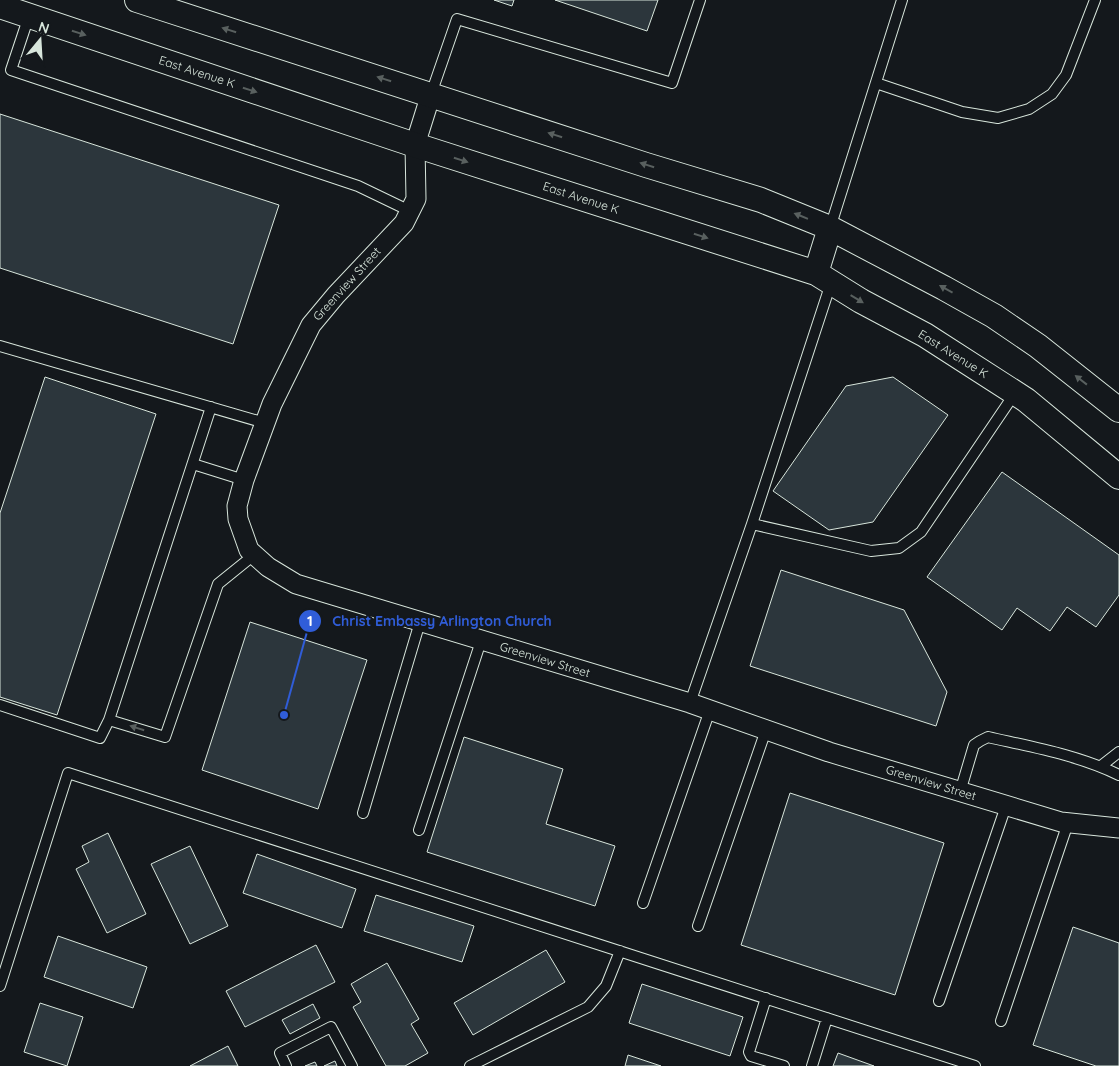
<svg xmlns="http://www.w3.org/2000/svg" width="1119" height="1066" viewBox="0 0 1119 1066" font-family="Quicksand,sans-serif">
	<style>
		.building { fill: #2c363c; stroke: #d8e6dc }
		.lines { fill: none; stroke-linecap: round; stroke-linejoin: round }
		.service-casing { stroke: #d8e6dc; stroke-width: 12 }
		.minor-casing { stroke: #d8e6dc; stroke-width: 21 }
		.tertiary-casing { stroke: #d8e6dc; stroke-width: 26 }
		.service { stroke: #14181c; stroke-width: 10 }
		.minor { stroke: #14181c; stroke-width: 19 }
		.tertiary { stroke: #14181c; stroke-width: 24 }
		.oneway { fill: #59605f }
		.labels { text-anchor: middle; stroke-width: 4; stroke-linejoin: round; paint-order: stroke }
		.street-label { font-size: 12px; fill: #d8e6dc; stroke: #14181c }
		.leader { fill: none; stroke: #305dd8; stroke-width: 2 }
		.callout-dot { fill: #305dd8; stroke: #14181c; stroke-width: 2 }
		.mark-label { font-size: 15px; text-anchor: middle; font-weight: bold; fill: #fff }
		.callout-label { font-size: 14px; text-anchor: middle; font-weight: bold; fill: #305dd8; stroke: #14181c; stroke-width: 4; stroke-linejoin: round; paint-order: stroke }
	</style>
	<rect width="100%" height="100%" fill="#14181c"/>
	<!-- building -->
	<path class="building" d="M494,0H514L512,6Z
		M555,0H658L647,31Z
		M0,114L279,205L233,344L0,268Z
		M45,377L156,414L57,715L0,697V513Z
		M893,377L948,415L873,522L829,530L773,491L846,386Z
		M1002,472L1119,555V595L1096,627L1067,607L1050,631L1017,608L1002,630L927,577Z
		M781,570L904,610L947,692L936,726L750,666Z
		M250,622L367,660L318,809L202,770Z
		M464,737L563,769L546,824L615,846L595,906L427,852Z
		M790,793L944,843L895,995L741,945Z
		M108,833L146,914L107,933L76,869L89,862L82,846Z
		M190,846L228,926L190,944L151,864Z
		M257,854L356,889L342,928L243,893Z
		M376,895L474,926L462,962L364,931Z
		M1073,927L1119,943V1066H1096L1033,1045Z
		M58,936L147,967L133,1008L44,977Z
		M316,945L335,982L245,1027L226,991Z
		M546,950L565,982L473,1035L454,1003Z
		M387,963L419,1019L411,1024L428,1053L405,1066H386L353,1007L361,1002L351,984Z
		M642,984L743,1017L730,1056L629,1023Z
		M40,1003L83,1017L67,1066L24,1052Z
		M313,1004L320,1018L290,1034L282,1020Z
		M228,1046L238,1066H190Z
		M838,1053L874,1066H833Z
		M628,1055L661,1066H625Z
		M335,1061L337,1066H324Z
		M315,1062L317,1066H305Z"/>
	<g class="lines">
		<!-- service casing -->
		<g class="service-casing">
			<path id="service" d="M29,16L11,70L358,186L410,211
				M876,83L962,112L998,118L1029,109L1052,94L1066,75L1095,0
				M431,94L457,19L672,83L700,0
				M830,228L902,0
				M0,346L265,423
				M193,464L244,480
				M752,524L871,551L899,548L921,532L1015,393
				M690,703L752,524L831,283
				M0,705L100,738L109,720L211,407
				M109,720L165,737L218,584L254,555
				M1101,766L1119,752
				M960,792L974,745L980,741L988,737C1032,747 1078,755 1119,775
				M363,813L420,622
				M419,830L481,641
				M643,903L710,710
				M698,926L766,730
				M0,986L68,773L975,1066
				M766,998L749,1052L751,1056L784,1066
				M939,1001L1006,806
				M1001,1021L1068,823
				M286,1066L280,1053L331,1027L352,1066
				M470,1066L588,1007L606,986L620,951
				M812,1066L827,1018"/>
		</g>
		<!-- minor casing -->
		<g class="minor-casing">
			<path id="minor" d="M431,94L415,145L416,199L404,223L336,295L311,325L272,404L244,480L237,506L238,519L249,550L268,567L296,584L690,703L829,752L1061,822L1119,828"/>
		</g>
		<!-- tertiary casing -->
		<g class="tertiary-casing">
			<path id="tertiary" d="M137,0L646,165L761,200L830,228L944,288L994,316L1038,346L1119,410
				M0,6L415,145L816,273L861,301L925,335L1026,400L1119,477
				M816,273L830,228"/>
		</g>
		<!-- service -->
		<use href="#service" class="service"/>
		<!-- minor -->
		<use href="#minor" class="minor"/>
		<!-- tertiary -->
		<use href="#tertiary" class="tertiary"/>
	</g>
	<!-- one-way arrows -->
	<defs><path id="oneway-solid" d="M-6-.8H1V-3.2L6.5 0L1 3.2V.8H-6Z" transform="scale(1.25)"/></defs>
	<g class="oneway">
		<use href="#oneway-solid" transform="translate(229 30) rotate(-162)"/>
		<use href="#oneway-solid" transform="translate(79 33) rotate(18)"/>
		<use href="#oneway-solid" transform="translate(384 79) rotate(-162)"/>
		<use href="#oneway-solid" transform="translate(250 90) rotate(18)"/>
		<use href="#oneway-solid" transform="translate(555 135) rotate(-162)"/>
		<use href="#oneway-solid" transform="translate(461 160) rotate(18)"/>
		<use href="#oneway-solid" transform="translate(647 165) rotate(-162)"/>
		<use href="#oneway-solid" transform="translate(801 216) rotate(-158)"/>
		<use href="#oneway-solid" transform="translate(701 236) rotate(18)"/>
		<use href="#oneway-solid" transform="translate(946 289) rotate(-151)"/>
		<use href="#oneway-solid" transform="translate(857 299) rotate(31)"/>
		<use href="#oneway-solid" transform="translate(1081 380) rotate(-142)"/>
		<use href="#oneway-solid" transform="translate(137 728) rotate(-163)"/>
	</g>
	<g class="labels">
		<!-- street labels -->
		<g class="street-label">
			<text transform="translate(197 72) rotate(18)" y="4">East Avenue K</text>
			<text transform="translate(581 198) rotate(18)" y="4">East Avenue K</text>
			<text transform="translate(347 284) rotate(-48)" y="4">Greenview Street</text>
			<text transform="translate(953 354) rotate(32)" y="4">East Avenue K</text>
			<text transform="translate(545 660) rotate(17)" y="4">Greenview Street</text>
			<text transform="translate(931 783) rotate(17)" y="4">Greenview Street</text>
		</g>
	</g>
	<!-- callouts -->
	<path class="leader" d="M284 715L310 621"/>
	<g class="callout-dot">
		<circle cx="284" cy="715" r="5"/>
		<circle cx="310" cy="621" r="12"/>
	</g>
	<g class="mark-label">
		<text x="310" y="626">1</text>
	</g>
	<g class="callout-label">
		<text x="442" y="626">Christ Embassy Arlington Church</text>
	</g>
	<!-- north arrow -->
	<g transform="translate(40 40) rotate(18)" stroke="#14181c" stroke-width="4" paint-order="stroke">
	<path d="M0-4L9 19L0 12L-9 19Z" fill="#d8e6dc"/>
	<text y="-8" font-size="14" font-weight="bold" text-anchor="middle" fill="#d8e6dc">N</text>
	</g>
</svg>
